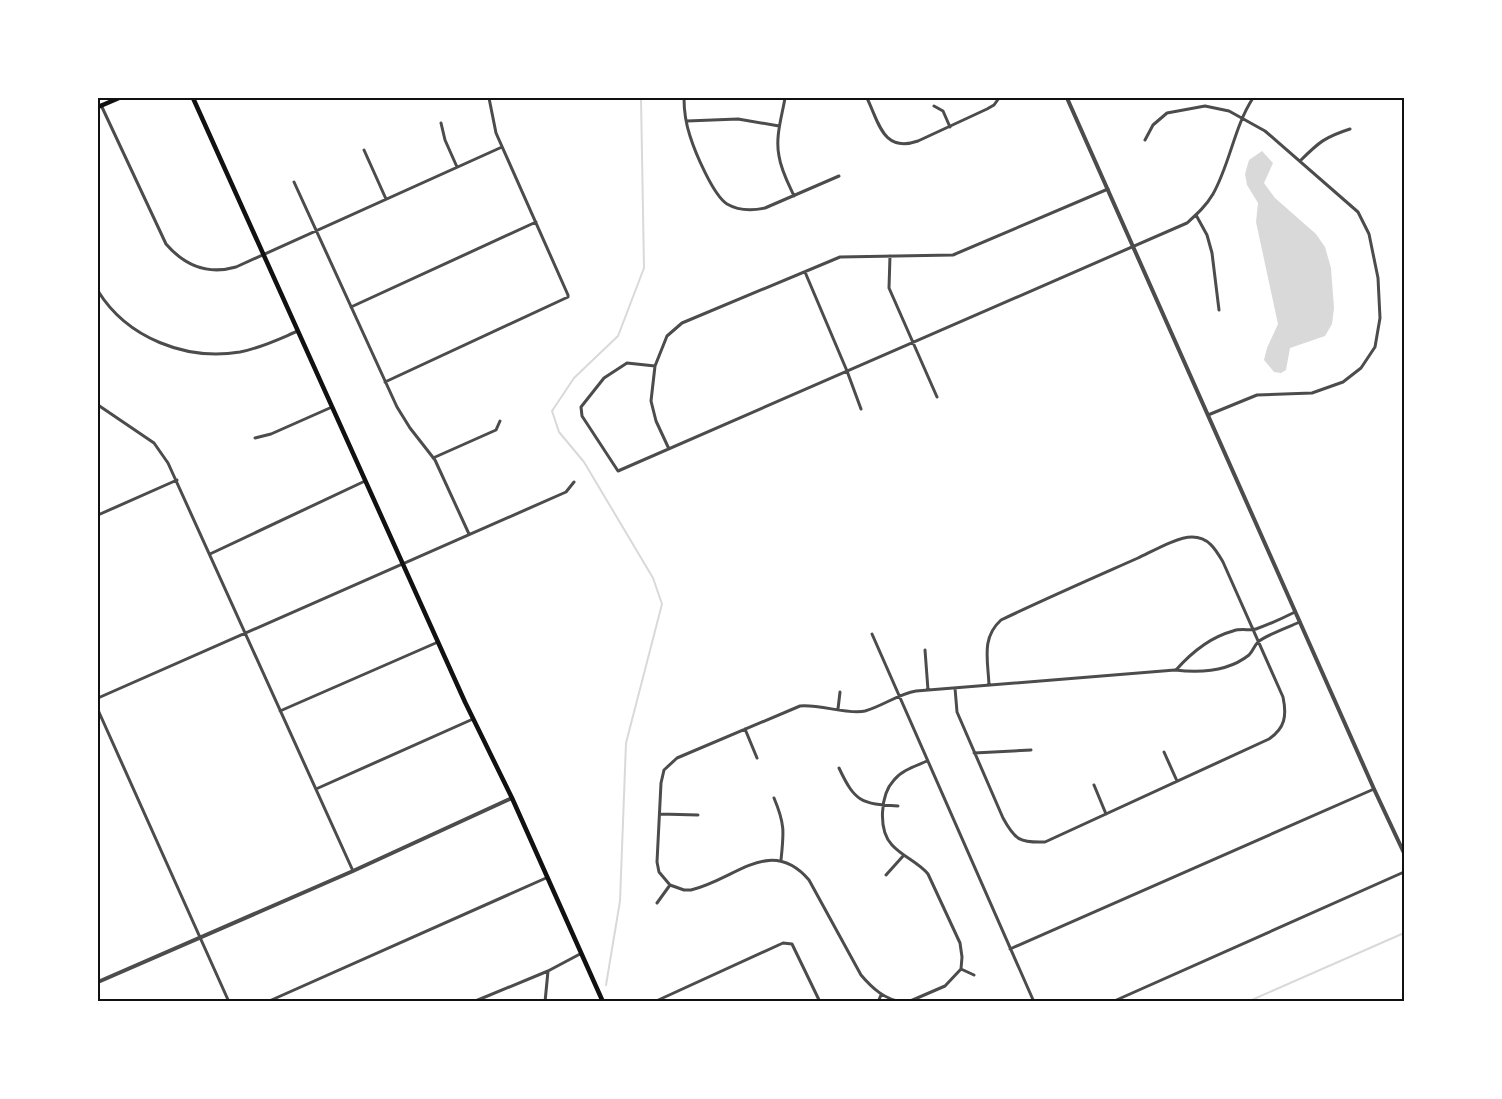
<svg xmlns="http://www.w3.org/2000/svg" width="1502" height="1099" viewBox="0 0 1502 1099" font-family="'Nunito Sans',sans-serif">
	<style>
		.water { fill: #d9d9d9 }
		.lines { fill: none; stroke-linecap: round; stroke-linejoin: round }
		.stream { stroke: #d9d9d9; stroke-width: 2 }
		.minor { stroke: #4c4c4c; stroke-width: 3 }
		.tertiary { stroke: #4c4c4c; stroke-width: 4 }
		.secondary { stroke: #111; stroke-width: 4.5 }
		.neatline { fill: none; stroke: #111; stroke-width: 2 }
	</style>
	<rect width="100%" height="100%" fill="#fff"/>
	<!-- water -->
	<path class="water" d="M1262,151L1273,163L1264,183L1275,198L1316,234L1325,247L1331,268L1334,308L1332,324L1325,336L1290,348L1286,370L1281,373L1274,372L1264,360L1267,348L1278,324L1256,222L1258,203L1247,185L1245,174L1249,160Z"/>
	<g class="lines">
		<!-- stream -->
		<path class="stream" d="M606,985L620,901L626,743L662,604L653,578L584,462L559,432L552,411L574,378L618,336L644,268L641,98
			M1247,1002L1404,933"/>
		<!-- minor -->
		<path class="minor" d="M684,98C684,110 686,124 690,136C695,152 713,195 727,204C739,211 751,211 765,208L839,176
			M785,98C782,116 775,137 779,156C781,170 788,183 794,196
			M867,98C879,123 883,153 918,141L987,109L994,105L999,98
			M101,105L166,244C185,266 208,275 236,267L502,147
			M934,106L943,111L950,127
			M687,121L738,119L779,126
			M441,123L445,140L457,167
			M1145,140L1153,125L1167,113L1205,106L1229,111L1265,131L1358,212L1369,234L1378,278L1380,318L1375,347L1361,368L1343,382L1312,393L1257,395L1208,415
			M364,150L386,199
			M1300,161C1319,142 1325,137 1350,129
			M294,182L397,407L410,428L435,460L469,534
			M1196,215L1207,235L1212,253L1219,310
			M890,256L889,288L937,397
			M805,272L847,371L861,409
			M98,291C127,338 186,361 240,352C261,348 279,339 298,331
			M351,307L536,222
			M655,366L627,363L604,378L581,407L582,416L618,471L1187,223C1197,214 1206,206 1213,194C1230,164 1234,127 1253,98
			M385,382L568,297V295L496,133L489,98
			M98,405L154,443L168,463L353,871
			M255,438L271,434L332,407
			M669,449L656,421L651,401L655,366L667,336L682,323L840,257L953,255L1108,189
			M433,458L496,430L500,421
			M98,515L177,480
			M210,554L365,481
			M872,634L1034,1002
			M925,650L928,690
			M1176,670C1191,653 1211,637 1233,631C1241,628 1250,631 1256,629C1270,624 1283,618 1295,612
			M955,688L957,712L1003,818C1015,840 1020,843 1045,842L1269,739C1285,728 1287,716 1283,697L1223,562C1216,550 1209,537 1192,537C1177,537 1153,551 1138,558C1093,578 1047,598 1001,620C981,638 988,660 989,685
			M98,698L566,492L574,482
			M838,709L840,692
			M98,710L229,1002
			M280,711L438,642
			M745,729L757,758
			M1164,752L1177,781
			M974,753L1031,750
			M839,768C855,802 861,804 898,806
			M1094,785L1106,814
			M316,789L473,719
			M774,798C785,824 784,832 781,860
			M660,814L698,815
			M886,875L904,855
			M657,903L670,885
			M1010,949L1374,789
			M961,969L974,975
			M267,1002L546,878
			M473,1002L548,971L580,954
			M545,1002L548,971
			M654,1002L783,943L792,944L820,1002
			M878,1002L881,995
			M903,1002C885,1000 872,988 861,975L809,880C770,835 735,880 691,890H684L670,885L659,872L657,862L661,783L664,770L677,758L800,706C820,704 848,715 865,711C883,706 898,694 916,691L1175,670C1200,673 1229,671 1249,655C1253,651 1254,646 1258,642C1264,636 1291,626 1300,622
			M908,1002L945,986L961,969L962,957L960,943L928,874C918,862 903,857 892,845C878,830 880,795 894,780C902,770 916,766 927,761
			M1112,1002L1404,872"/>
		<!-- tertiary -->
		<path class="tertiary" d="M1067,98L1374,789L1404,853
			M98,982L353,871L512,798"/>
		<!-- secondary -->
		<path class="secondary" d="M193,98L465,702L512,798L603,1002
			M98,107L119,98"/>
	</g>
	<!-- border -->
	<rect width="1502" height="1099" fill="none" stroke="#ffffff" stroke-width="198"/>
	<rect x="99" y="99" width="1304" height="901" class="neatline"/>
</svg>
